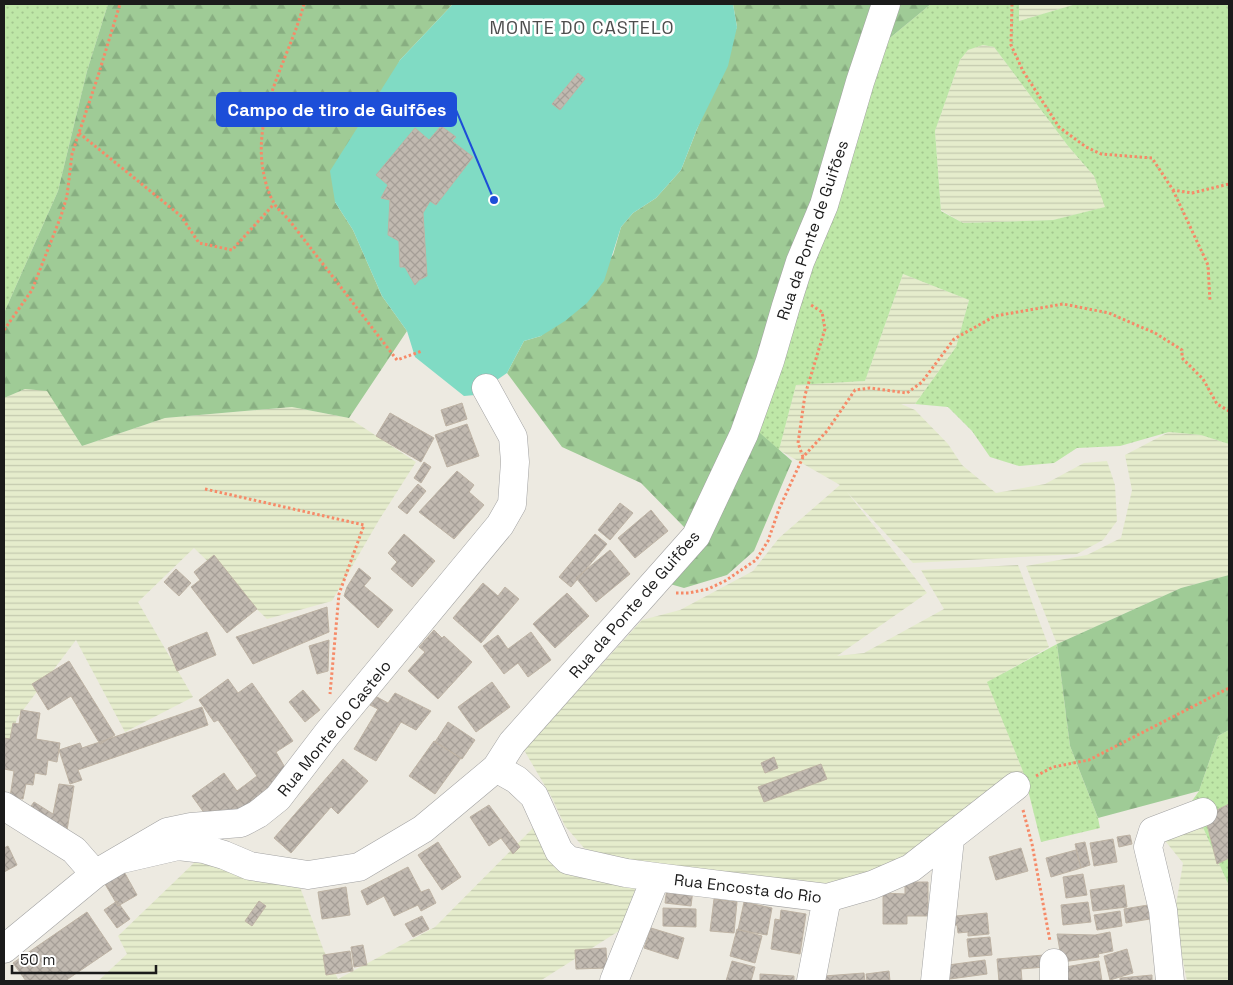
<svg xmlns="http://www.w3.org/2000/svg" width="1233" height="985" viewBox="0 0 1233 985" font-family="'Space Grotesk',sans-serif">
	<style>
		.farmland { fill: url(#farmland-rules) }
		.grass { fill: url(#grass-dots); fill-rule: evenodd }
		.forest { fill: url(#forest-firs) }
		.pitch { fill: #80dbc4 }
		.building { fill: url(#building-cross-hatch); stroke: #beb3a4 }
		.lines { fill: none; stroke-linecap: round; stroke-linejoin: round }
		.minor-casing { stroke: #a2a2a2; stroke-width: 29 }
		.path { stroke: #f68a68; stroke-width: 3; stroke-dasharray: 2.5 2.5; stroke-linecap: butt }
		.minor { stroke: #fff; stroke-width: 28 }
		.labels { text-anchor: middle; stroke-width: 5; stroke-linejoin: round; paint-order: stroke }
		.street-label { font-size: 16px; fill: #1b1b1b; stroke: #fff }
		.neighbourhood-label { font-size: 18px; letter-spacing: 1px; fill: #4e4e4e; stroke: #fff }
		.leader { fill: none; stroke: #1d4ed8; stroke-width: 2 }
		.callout-dot { fill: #1d4ed8; stroke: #fff; stroke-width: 2 }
		.callout { fill: #1d4ed8; stroke: #1d4ed8; stroke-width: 2 }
		.callout-label { font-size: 18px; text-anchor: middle; font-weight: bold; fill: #fff }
	</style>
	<defs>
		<pattern id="farmland-rules" width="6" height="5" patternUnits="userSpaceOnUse" patternTransform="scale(1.25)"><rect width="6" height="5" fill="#e5eccc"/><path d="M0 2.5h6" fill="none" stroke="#c4caaf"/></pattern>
		<pattern id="grass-dots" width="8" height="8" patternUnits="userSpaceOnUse" patternTransform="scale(1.25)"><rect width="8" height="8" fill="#bee7a7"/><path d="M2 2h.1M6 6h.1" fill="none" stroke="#a3c68f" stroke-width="1.8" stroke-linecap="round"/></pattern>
		<pattern id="forest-firs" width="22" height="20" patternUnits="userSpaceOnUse" patternTransform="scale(1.25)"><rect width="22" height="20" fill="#9fcb96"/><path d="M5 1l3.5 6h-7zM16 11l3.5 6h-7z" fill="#88ae81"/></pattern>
		<pattern id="building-cross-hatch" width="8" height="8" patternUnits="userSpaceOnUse" patternTransform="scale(1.25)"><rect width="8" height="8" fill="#c1b9b0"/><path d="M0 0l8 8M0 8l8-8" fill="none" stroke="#a59e97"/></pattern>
	</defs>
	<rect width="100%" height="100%" fill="#edeae1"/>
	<!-- farmland -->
	<path class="farmland" d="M1019,4H1076L1019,21Z
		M983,45L994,47L1068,146L1094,176L1106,207L1053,220L963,223L941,210L935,131L960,60L968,50Z
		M903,274L969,300L956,347L915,404H901L915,410L948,444L962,465L996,493L1045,484L1084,463L1107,461L1115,485L1117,521L1103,540L1077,554L913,563L847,492L927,593L837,656L864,653L944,609L921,570L1018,565L1049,647L988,682L1024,774L898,863L855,882L813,885L608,858L584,848L565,826L552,798L524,750L642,620L680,610L753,571L779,538L840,485L779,450L796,385L865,381Z
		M25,389L48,390L82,446L165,418L292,407L349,418L416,462L379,520L332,601L267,619L194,548L138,602L193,697L125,732L76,640L17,718L4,770V398Z
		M1169,432L1201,435L1229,444V575L1181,588L1057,644L1026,566L1087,555L1121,538L1132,490L1125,455Z
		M1201,823L1229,886V981H1187L1174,917L1183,863L1162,837Z
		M534,827L637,884L622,929L540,981H98L127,954L118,936L197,860L298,882L324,951L338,979L435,927Z"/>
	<!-- grass -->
	<path class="grass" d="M4,4H108L87,71L58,191L4,313Z
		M931,4H1019V21L1076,4H1229V444L1201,435L1169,432L1120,446L1077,448L1054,463L1019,466L990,457L972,431L948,407L915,404L956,347L969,300L903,274L865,381L796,385L779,450L743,419L862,61ZM983,45L994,47L1068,146L1094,176L1105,207L1053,220L963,223L941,211L935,131L960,60L968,50Z
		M1057,644L1070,746L1098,818L1100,828L1041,842L1024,774L987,682Z
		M1229,730V886L1201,823L1187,808L1199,791L1218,736Z"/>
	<!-- forest -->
	<path class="forest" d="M108,4H453L400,60L335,202L353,230L382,296L407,331L349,418L292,407L165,418L82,446L47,391L25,389L4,398V313L58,191L87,71Z
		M733,4H931L862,61L743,418L792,461L754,551L727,575L684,588L656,580L685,528L641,483L562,447L507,373L524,341L541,336L613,255L621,227L633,213L656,198L681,170L737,27Z
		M1229,575V730L1218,736L1199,791L1098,818L1070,746L1057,644L1181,588Z"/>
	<!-- pitch -->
	<path class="pitch" d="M453,4H733L737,27L728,66L697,129L681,170L656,198L633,213L621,227L604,281L587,303L565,321L541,336L524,341L507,373L475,395L464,396L415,357L407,331L382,296L353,230L335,202L330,171L400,60Z"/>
	<!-- building -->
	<path class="building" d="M578,73L585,79L560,110L552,104Z
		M441,126L456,137L452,141L473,157L436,205L430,201L423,213L427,276L419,280L415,285L405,267H400L399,241L388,235L390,200L381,198L388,185L376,175L415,128L429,140Z
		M462,403L467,419L446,426L441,410Z
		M390,413L434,438L421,462L376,436Z
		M467,424L479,456L447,467L435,435Z
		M424,462L431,467L421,483L414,478Z
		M457,471L474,485L469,492L484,505L454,539L419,512Z
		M418,484L426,491L407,514L398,507Z
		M620,503L633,513L610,540L598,530Z
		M651,510L668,531L635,558L618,538Z
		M404,534L435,561L412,587L391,569L397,562L388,553Z
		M595,534L607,544L571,587L559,577Z
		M610,550L630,574L596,602L576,578Z
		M214,555L257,609L227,633L191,587L200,580L194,572Z
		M359,568L371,578L364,586L393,610L378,628L344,596L347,587Z
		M176,569L191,583L179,596L164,582Z
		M483,583L498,596L505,587L519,599L481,643L453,618Z
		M567,593L589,616L555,648L533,624Z
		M327,607L329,632L253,664L236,637Z
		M434,630L442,638L444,636L472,662L438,699L408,671L425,652L419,647Z
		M207,632L216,655L177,671L168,648Z
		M531,632L551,660L528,677L518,663L504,674L483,646L498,635L508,649Z
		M329,640L328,671L317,674L309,646Z
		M69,661L115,735L100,744L71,696L48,710L32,684Z
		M228,679L238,693L252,683L293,741L276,752L287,771L242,814L220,817L209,811L205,814L192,796L224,773L237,791L257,776L218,720L214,722L199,700Z
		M492,682L510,707L476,732L458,707Z
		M303,690L320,710L305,722L289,702Z
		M395,693L431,711L416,730L401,722L376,761L354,749L378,709L370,705L377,697L388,703Z
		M202,707L208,725L78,770L82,780L70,784L59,750L80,743L82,748Z
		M21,710L40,713L36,739L60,743L57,762L48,760L46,775L35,773L33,785L26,784L23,799L10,797L14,771L4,769V738L10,739L13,723L19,724Z
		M448,722L475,740L462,759L435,742Z
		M434,741L461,758L435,794L409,776Z
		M774,757L778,768L765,773L761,763Z
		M343,759L368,781L338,814L331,807L291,853L274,838Z
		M821,764L827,779L764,802L758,787Z
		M59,784L74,786L66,837L26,813L34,802L53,814Z
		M1229,804V858L1217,864L1205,816Z
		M489,805L520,847L513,854L501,838L489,846L470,817Z
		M1130,835L1132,844L1119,847L1117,837Z
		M1113,839L1117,862L1094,866L1090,843Z
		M438,842L461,877L442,890L418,855Z
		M1085,842L1090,865L1081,868L1075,844Z
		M8,846L17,865L4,872V848Z
		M1021,848L1028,871L996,880L989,857Z
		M1076,850L1081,868L1051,877L1046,858Z
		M408,867L421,892L429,889L436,903L421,911L418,905L394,916L384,896L367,905L361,891Z
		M122,868L137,895L118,906L102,879Z
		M1083,874L1087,895L1066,898L1063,877Z
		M905,882H928V916H907V924H883V893L905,894Z
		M1124,885L1127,907L1093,911L1090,890Z
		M346,887L350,915L322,919L318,892Z
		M667,887L693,890L691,906L665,903Z
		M714,899L737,902L734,933L710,931Z
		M117,901L130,919L117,928L104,910Z
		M259,901L266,906L252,926L245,921Z
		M744,902L772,908L767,935L738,930Z
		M1088,902L1091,922L1063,925L1061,905Z
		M1148,905L1150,919L1126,923L1124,909Z
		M663,908L696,909V927L663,926Z
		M781,910L806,914L800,954L771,949L775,919L780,920Z
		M1120,911L1122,926L1097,930L1094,915Z
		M87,912L112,949L65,981H26L13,963Z
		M987,913L989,934L968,936V932L958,933L957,925L946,926V917Z
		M422,916L429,929L413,937L405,924Z
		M651,928L684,938L678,959L644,948Z
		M737,929L762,936L755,963L730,956Z
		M1110,932L1113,951L1098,954L1099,957L1062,962L1057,934L1095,935Z
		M990,937L992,955L969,957L967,939Z
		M363,945L367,965L354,967L351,947Z
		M606,948L607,968L576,969L575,950Z
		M1127,949L1133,973L1110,980L1104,956Z
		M350,951L353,971L326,975L323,955Z
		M1044,955L1045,967L1021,969L1022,981H999L997,959Z
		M985,960L987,974L950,979L948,965Z
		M732,961L755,967L751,981H726Z
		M1099,961L1102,981H1063L1060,968Z
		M889,971L890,981H867L866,974Z
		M864,973L865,981H824V976Z
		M760,974L794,976V981H760Z
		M1152,975V981H1120V978Z"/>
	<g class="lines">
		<!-- minor casing -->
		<g class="minor-casing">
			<path id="minor" d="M496,768L517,780L534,796L559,851L568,860L626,873L656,877L827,898L872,885L911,868L1016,786
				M4,806L74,850L95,874
				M122,859L178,846L204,849L224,855L250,866L308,875L359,867L423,829L496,768L512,743L696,536L744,434L770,361L786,306L800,262L824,205L860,82L886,4
				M4,949L95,874L167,832L191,827L241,823L258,814L278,798L327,734L500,525L512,504L515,462L513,437L486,388
				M614,981L656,877
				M811,981L827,898
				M935,981L950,839
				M1054,981V963
				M1170,981L1163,910L1148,847L1153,831L1203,812"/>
		</g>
		<!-- path -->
		<path class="path" d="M304,4C289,59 253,111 263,170C265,181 268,193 274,203C277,209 284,214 289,220L397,360L422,351
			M1012,4L1011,45L1023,71L1059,127L1086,147L1101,154L1152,158L1173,190L1192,193L1229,184
			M79,133L181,216L199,243L232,250L274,204
			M1173,190L1208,265L1210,302
			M4,330L32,290L61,216L67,196L72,154L98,76L120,4
			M803,457L798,443L805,395L825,329L822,312L811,305
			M205,489L364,525L339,594L330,694
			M676,593H689L708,589L725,581L756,560L768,541L779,509L803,457L827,431L855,390L870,388L907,393L922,382L954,339L995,316L1063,304L1109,313L1155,333L1182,350V358L1203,379L1217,404L1229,411
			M1036,776L1053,767L1089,760L1229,688
			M1023,810L1032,844L1050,941"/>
		<!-- minor -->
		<use href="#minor" class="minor"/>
	</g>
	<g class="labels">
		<!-- street labels -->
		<g class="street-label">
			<text transform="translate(812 230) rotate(-71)" y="6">Rua da Ponte de Guifões</text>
			<text transform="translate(634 604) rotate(-49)" y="6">Rua da Ponte de Guifões</text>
			<text transform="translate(334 728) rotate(-51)" y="6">Rua Monte do Castelo</text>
			<text transform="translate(748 888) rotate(7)" y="6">Rua Encosta do Rio</text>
		</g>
		<!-- neighbourhood labels -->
		<g class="neighbourhood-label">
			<text x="582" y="34">MONTE DO CASTELO</text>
		</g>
	</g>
	<!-- callouts -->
	<path class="leader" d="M494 200L456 110"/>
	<circle class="callout-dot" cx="494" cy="200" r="5"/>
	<rect class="callout" x="217" y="93" width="239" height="33" rx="5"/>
	<g class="callout-label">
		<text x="337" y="116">Campo de tiro de Guifões</text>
	</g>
	<!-- border -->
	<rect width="1233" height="985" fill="none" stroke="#1b1b1b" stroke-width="10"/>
	<!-- scale -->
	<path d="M12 965v8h144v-8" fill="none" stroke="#1b1b1b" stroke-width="2.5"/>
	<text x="20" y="965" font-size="15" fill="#1b1b1b" stroke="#ffffff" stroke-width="4" paint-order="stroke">50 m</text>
</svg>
